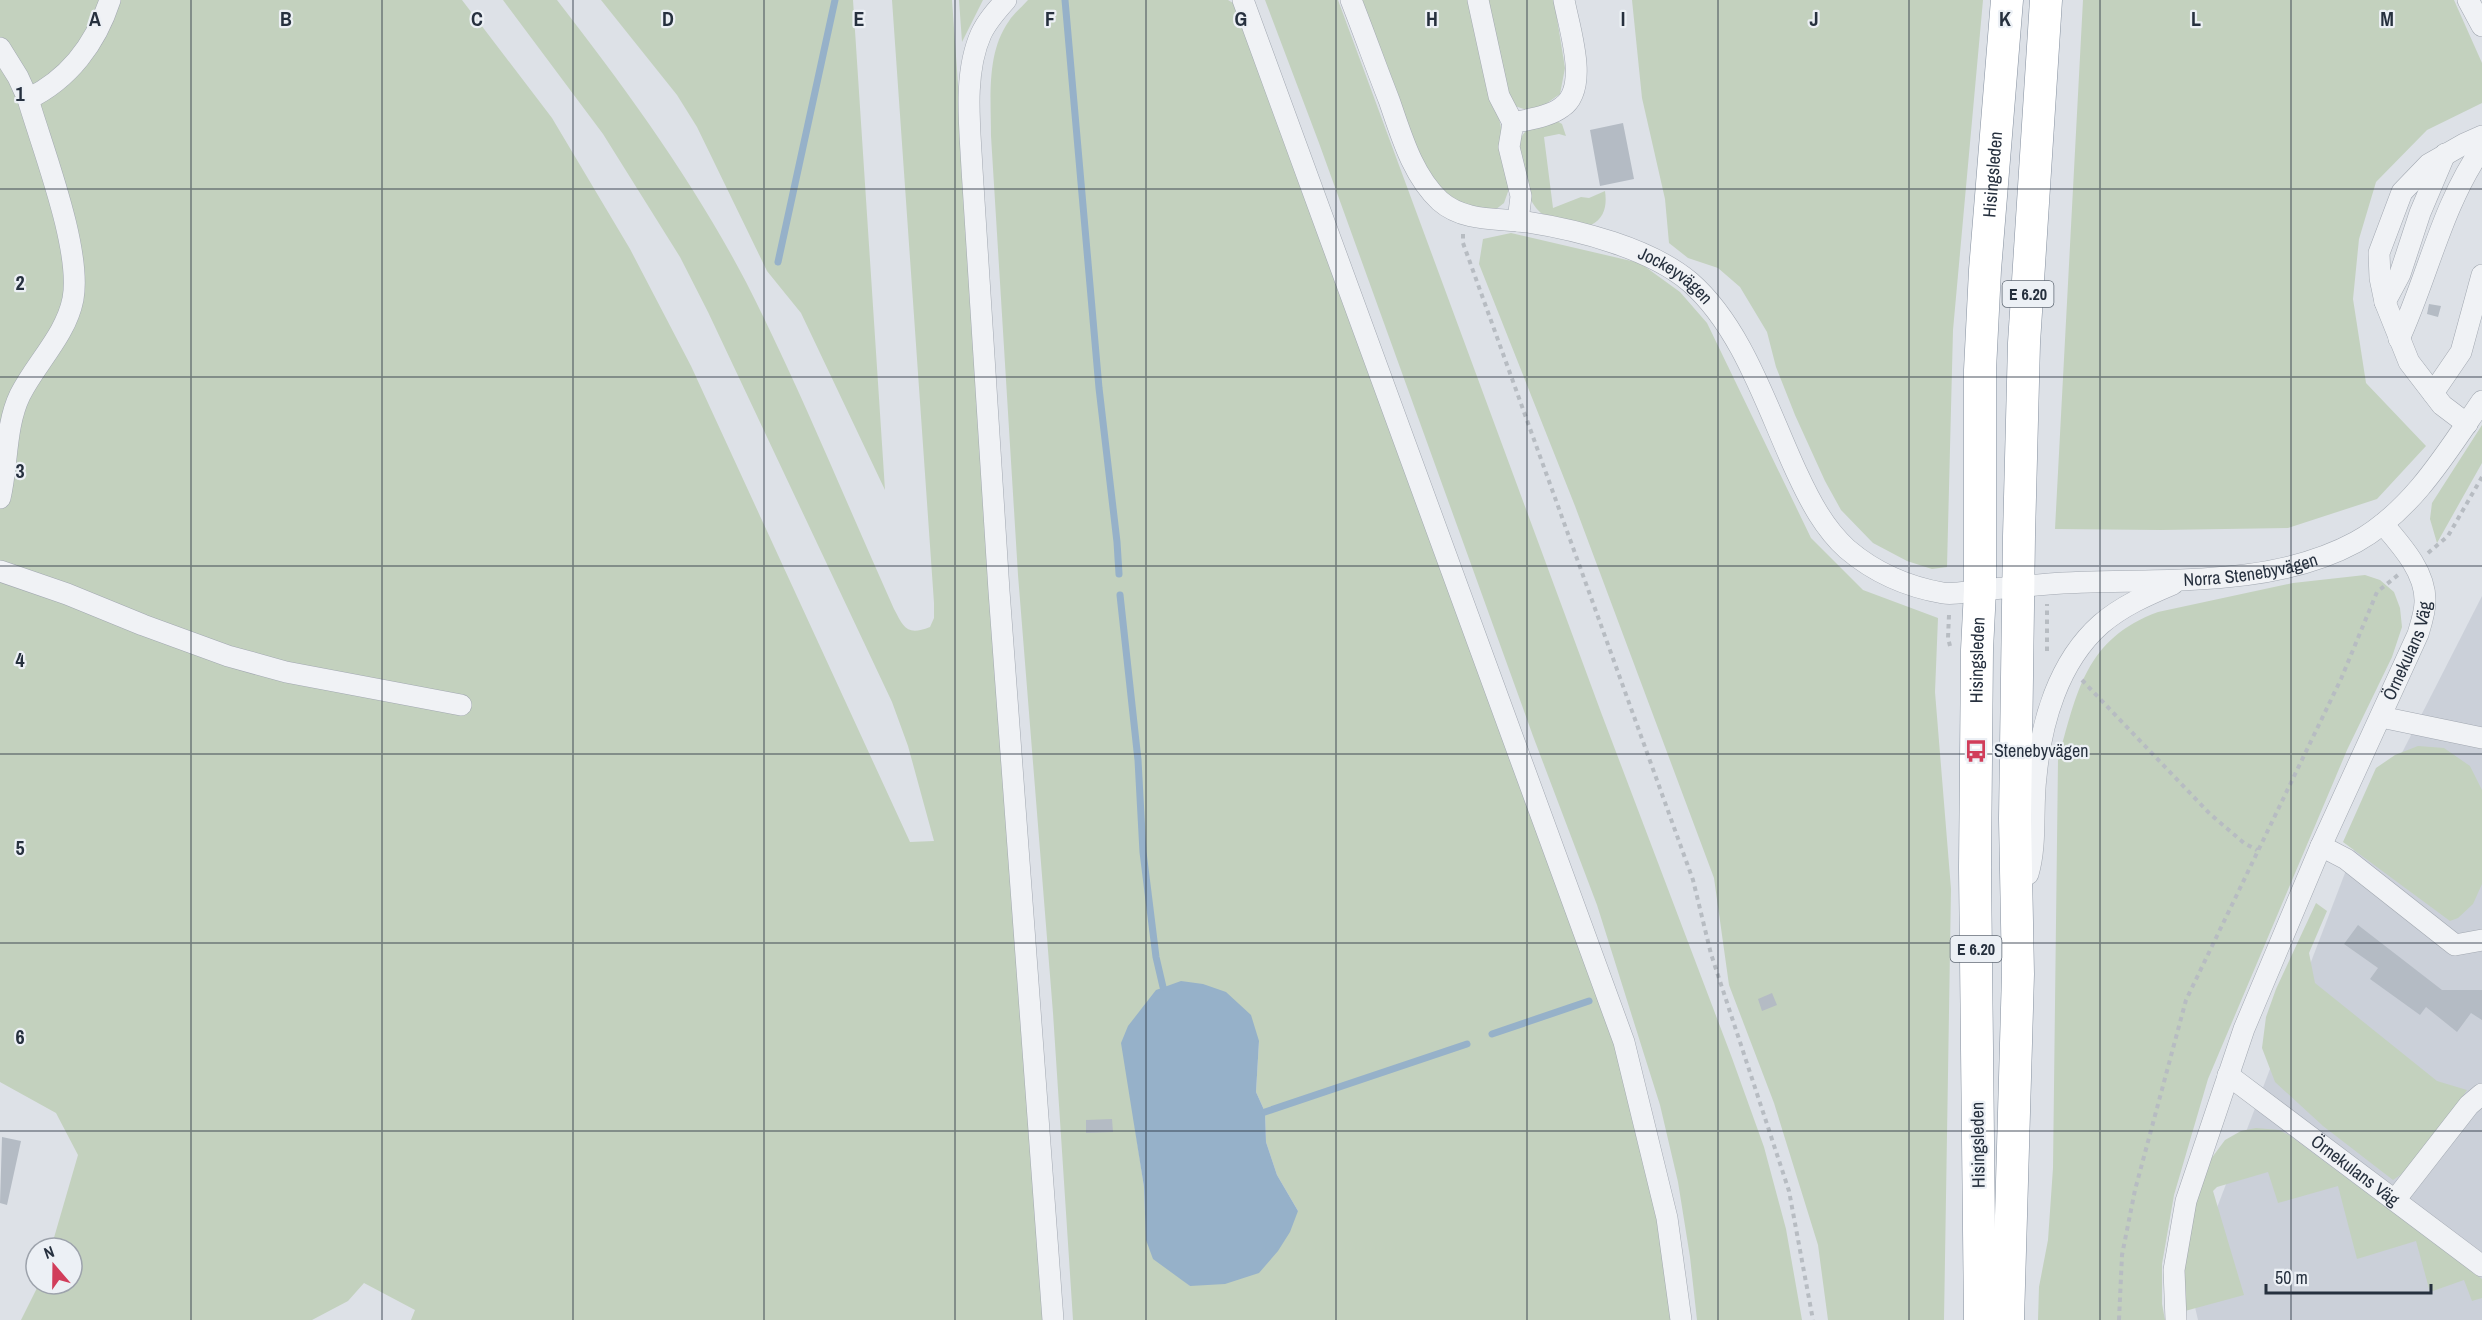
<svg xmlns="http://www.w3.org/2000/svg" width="2482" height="1320" viewBox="0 0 2482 1320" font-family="'Archivo Narrow',sans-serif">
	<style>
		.built { fill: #cbd0d9 }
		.green { fill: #c3d1be; fill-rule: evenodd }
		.water { fill: #96b1c9 }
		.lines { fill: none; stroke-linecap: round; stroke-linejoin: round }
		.stream { stroke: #96b1c9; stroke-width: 7 }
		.building { fill: #b4bbc4 }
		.minor-casing { stroke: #a2a8b1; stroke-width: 22 }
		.highway-casing { stroke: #848f9e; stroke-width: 33 }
		.path { stroke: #b7bcc2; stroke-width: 4; stroke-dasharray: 4.5 4.5; stroke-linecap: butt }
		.minor { stroke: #f0f2f5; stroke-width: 21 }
		.highway { stroke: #fff; stroke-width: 32 }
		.grid { fill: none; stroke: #26303e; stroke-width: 1.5; stroke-opacity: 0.55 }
		.labels { text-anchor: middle; stroke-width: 4.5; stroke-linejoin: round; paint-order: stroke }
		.shield { fill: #ecf0f5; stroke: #616a75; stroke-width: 1.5 }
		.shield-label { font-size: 16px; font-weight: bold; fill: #26303e }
		.street-label { font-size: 18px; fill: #26303e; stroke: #ecf0f5 }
		.poi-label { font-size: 18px; fill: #26303e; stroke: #ecf0f5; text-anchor: start }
		.grid-label { font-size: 20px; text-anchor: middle; font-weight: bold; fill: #26303e; stroke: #ecf0f5; stroke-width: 4.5; stroke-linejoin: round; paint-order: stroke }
	</style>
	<rect width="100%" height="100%" fill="#dde1e7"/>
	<!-- built -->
	<path class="built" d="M2482,596V1320H2198L2189,1281L2358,839Z"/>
	<!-- green -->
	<path class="green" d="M0,0H462L552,118L630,249L691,366L910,842L934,841L908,746L892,702L708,312L680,257L603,134L503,0H557C627,90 693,181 746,282C800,388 845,500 894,609C904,628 907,636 930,627L934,618V603L892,0H952L1046,1320H411L415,1310L364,1283L348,1301L312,1320H21L39,1284H72V1248H51L78,1155L56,1113L0,1082Z
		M601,0H853L885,490L801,313L767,271L697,127L677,95Z
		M959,0H983L962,42Z
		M1028,0H1228L1233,3L1244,25L1625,1073L1656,1215L1672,1320H1073L1053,1013L1018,575L991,136C991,98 986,53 1009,21C1014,13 1022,7 1028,0ZM1259,1041L1256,1092L1265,1112L1266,1142L1277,1175L1298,1211L1190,1286L1176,1274L1146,1240L1144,1187L1134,1121Z
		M1265,0H1338L1602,715L1732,1058L1764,1147L1786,1229L1802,1320H1697L1690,1257L1678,1182L1660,1105L1597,905L1533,736L1319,143Z
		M1359,0H1473L1504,141L1510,186L1504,203L1495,210L1486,212L1452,201L1425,170Z
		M1484,0H1554L1565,68L1560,94L1543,106L1527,110L1512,105Z
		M1632,0H1983L1953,330L1947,567L1932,569L1907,561L1873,543L1841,510L1825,481L1795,415L1776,367L1767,332L1740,287L1718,268L1688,258L1669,243L1665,199L1642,98Z
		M2083,0H2454L2482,63V103L2427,130L2376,182L2359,239L2353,299L2366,383L2426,446L2377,499L2288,528L2161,530L2055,529Z
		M1555,120L1562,124L1566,136L1559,134L1544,137L1553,208L1581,197L1589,198L1605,191C1607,205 1605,218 1591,225C1576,222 1554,222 1541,213C1525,201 1509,148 1525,132C1532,124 1545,123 1555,120Z
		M1511,233L1640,263L1680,292L1707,323L1811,538L1863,590L1938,618L1935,692L1951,889L1944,1320H1828L1818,1245L1774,1103L1729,985L1714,878L1575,506L1479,264L1483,239Z
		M2482,425V463L2437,543L2430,519L2432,503Z
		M2365,575L2380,580L2394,592L2400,608L2402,627L2392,657L2347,750L2208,1079L2174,1195L2162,1264V1304L2165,1320H2038L2039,1287L2048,1240L2053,1168L2058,760C2077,692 2085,639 2158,612L2293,583Z
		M2418,746L2444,748L2470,766L2482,790V884L2473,904L2458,918L2450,921L2343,842L2376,768L2395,755Z
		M2316,903L2327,911L2309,953L2315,983L2437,1081L2467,1090L2419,1162L2393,1180L2323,1126L2275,1082L2262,1048L2266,1017L2276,989Z
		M2256,1128L2279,1130L2289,1135L2482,1279V1298L2472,1301L2464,1280L2430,1292L2416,1241L2357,1259L2338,1186L2278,1203L2268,1172L2217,1187L2213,1191L2244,1295L2185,1311L2181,1266L2205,1167L2225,1140L2241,1131Z"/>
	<!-- water -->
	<path class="water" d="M1181,981L1203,984L1226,992L1251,1015L1259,1041L1256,1092L1265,1112L1266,1142L1277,1175L1298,1211L1290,1232L1278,1251L1259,1273L1225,1284L1190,1286L1153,1259L1146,1240L1144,1187L1121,1043L1128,1026L1156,990Z"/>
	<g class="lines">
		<!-- stream -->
		<path class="stream" d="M1065,0L1099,388L1117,542L1119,574
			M778,262L835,0
			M1120,595L1138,760L1143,852L1156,957L1163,987
			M1492,1034L1589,1001
			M1265,1112L1467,1044"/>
	</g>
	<!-- building -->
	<path class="building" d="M1623,123L1634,179L1600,186L1590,130Z
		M2429,304L2441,306L2438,317L2427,314Z
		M2358,925L2442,990H2482V1020L2471,1013L2457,1032L2426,1007L2420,1015L2370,979L2378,968L2344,944Z
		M1772,993L1777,1005L1762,1011L1758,999Z
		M1112,1119L1113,1132L1086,1133V1120Z
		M2,1137L21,1141L7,1205L0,1203Z"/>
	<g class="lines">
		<!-- minor casing -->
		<g class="minor-casing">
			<g id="minor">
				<path d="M1006,0C997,10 987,21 981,34C963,74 970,127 972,169L999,591L1053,1320"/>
				<path d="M1243,0L1624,1042L1667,1218L1681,1320"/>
				<path id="s1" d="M1351,0C1364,33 1376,67 1389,100C1401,134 1412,175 1440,201C1464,222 1497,218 1527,222C1578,230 1650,248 1690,282C1743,328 1768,411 1797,473C1810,501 1824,528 1847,549C1874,572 1908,587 1943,593C1956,595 1968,591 1981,590C2004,588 2027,586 2049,584C2148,577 2266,591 2356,542C2412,511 2447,452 2482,401"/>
				<path d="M1478,0L1499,96L1513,123"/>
				<path d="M2468,0L2482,26"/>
				<path d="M0,48L18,77L28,99C43,150 82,250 73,299C66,335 36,363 20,395C5,426 8,465 0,498"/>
				<path d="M28,99C69,79 96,43 110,0"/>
				<path d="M1518,221L1521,196L1509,147L1513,123C1529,119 1549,117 1562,107C1590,88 1569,28 1564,0"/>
				<path d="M2385,302L2400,274L2420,213L2445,154"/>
				<path d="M2399,339C2428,276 2442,205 2482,148"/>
				<path d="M2433,393L2461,352L2482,275"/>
				<path d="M2467,424L2442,405L2409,362L2385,302L2380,278L2379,253L2402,192L2429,164L2464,144L2482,136"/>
				<path d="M0,571L67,594L143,625L228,656L286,672L461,705"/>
				<path d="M2381,717L2482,738"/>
				<path d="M2321,846L2346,859L2455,945L2482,940"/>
				<path d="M2028,874C2037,844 2032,808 2036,777C2041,723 2058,662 2101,624C2122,606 2147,595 2173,584"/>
				<path id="s2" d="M2228,1075L2482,1266"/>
				<path d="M2395,1200L2469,1105L2482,1094"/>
				<path id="s3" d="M2176,1320L2174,1270L2186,1201L2244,1029L2321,846L2418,634C2421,624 2425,612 2425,602C2426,572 2401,545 2383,524"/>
			</g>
		</g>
		<!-- highway casing -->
		<g class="highway-casing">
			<g id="highway">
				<path id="s4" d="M1980,1320L1975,868L1977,650L1980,590V370L1985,270L2007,0"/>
				<path d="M2008,1320L2018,974L2015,819L2019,536L2024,343L2046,0"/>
			</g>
		</g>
		<!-- path -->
		<path class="path" d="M1463,234V243L1693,880L1711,954L1789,1191L1813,1320
			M2428,553L2448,536L2482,477
			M1949,615L1948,638L1950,646
			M2047,651V604
			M2082,680L2210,814L2244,843L2257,850
			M2119,1320L2122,1255L2135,1190L2186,1000L2341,679L2377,592L2398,575"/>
		<!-- minor -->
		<use href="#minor" class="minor"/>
		<!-- highway -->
		<use href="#highway" class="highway"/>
	</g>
	<!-- grid -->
	<path class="grid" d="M191,0V1320M382,0V1320M573,0V1320M764,0V1320M955,0V1320M1146,0V1320M1336,0V1320M1527,0V1320M1718,0V1320M1909,0V1320M2100,0V1320M2291,0V1320M0,189H2482M0,377H2482M0,566H2482M0,754H2482M0,943H2482M0,1131H2482"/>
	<!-- icons -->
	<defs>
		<g id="bus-bare" transform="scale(1.8)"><path d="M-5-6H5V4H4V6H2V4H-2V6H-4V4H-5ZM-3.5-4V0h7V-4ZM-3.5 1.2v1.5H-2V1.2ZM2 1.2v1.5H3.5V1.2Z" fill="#d13d5a" stroke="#ecf0f5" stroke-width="2.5" paint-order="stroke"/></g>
	</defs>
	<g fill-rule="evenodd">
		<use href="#bus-bare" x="1976" y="751"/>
	</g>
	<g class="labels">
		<!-- shield labels -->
		<g class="shield">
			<rect x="2002.5" y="281" width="51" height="26" rx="4.5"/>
			<rect x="1950.5" y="936" width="51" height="26" rx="4.5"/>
		</g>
		<g class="shield-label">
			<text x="2028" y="300">E 6.20</text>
			<text x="1976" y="955">E 6.20</text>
		</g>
		<!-- street labels -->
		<g class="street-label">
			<text dy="6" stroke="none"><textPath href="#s4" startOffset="1146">Hisingsleden</textPath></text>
			<text dy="6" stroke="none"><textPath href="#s1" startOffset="472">Jockeyvägen</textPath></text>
			<text dy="6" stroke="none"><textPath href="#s1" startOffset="1216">Norra Stenebyvägen</textPath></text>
			<text dy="6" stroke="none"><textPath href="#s3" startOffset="714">Örnekulans Väg</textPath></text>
			<text dy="6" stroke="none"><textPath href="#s4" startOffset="660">Hisingsleden</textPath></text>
			<text transform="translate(1978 1145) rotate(-91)" y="6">Hisingsleden</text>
			<text dy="6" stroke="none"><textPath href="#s2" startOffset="159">Örnekulans Väg</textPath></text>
		</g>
		<!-- poi labels -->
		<g class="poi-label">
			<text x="1994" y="757">Stenebyvägen</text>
		</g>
	</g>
	<g class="grid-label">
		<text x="95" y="26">A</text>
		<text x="286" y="26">B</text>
		<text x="477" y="26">C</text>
		<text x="668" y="26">D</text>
		<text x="859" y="26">E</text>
		<text x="1050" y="26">F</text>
		<text x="1241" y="26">G</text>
		<text x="1432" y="26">H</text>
		<text x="1623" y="26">I</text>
		<text x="1814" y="26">J</text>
		<text x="2005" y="26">K</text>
		<text x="2196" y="26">L</text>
		<text x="2387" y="26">M</text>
		<text x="20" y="101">1</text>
		<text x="20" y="290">2</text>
		<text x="20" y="478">3</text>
		<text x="20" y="667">4</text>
		<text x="20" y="855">5</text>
		<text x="20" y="1044">6</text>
	</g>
	<!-- north arrow -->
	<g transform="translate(54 1266) rotate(340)"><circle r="28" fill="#ecf0f5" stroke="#9da3ac" stroke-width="1.5"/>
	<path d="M0-4.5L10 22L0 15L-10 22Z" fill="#d13d5a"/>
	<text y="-9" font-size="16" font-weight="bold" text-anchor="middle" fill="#26303e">N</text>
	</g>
	<!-- scale -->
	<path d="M2266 1284v9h165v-9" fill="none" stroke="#26303e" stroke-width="3"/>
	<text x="2275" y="1284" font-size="18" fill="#26303e" stroke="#ecf0f5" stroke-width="4.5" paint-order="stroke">50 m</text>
</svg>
